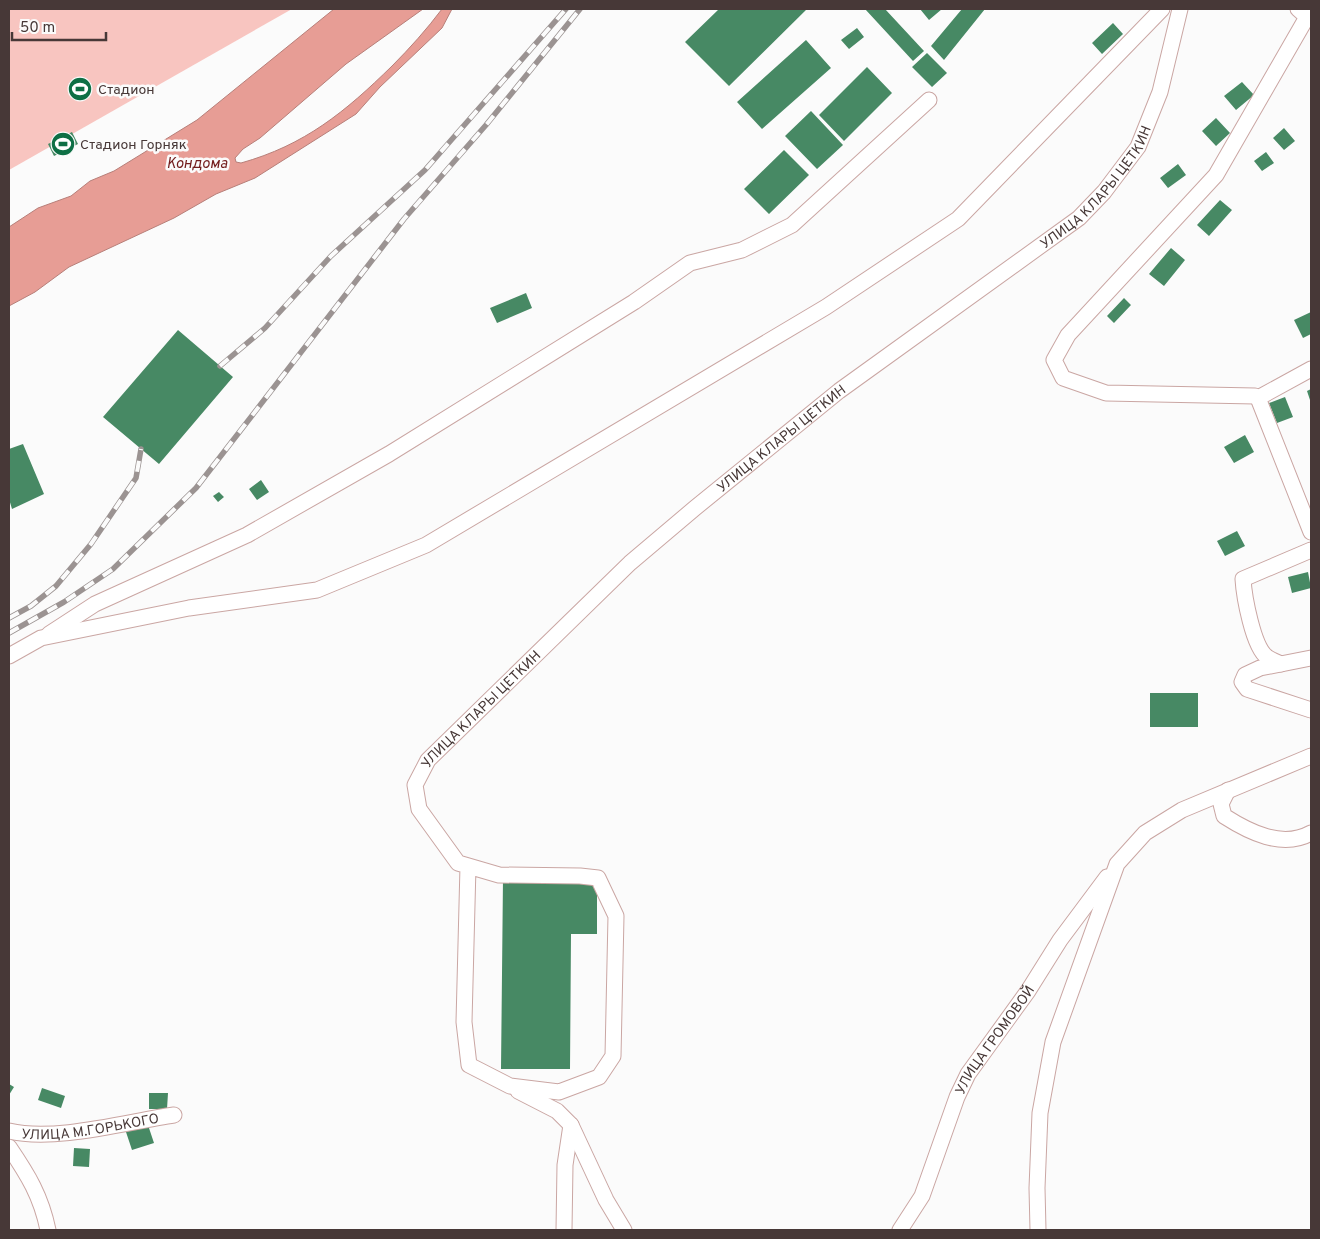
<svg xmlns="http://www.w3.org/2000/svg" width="1320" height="1239" viewBox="0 0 1320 1239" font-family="Overpass,sans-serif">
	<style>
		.green { fill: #f8c5c0 }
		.water { fill: #e79d95; stroke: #b77f79 }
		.building { fill: #478964 }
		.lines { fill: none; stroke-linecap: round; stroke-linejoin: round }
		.minor-casing { stroke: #caa6a3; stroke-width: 17 }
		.minor { stroke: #fff; stroke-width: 15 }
		.rail-casing { stroke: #9b9392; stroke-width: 5.5 }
		.rail { stroke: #fbfbfb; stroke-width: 4; stroke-dasharray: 11; stroke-linecap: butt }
		.labels { text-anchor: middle; stroke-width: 5; stroke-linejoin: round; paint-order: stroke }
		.poi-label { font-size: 14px; fill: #473837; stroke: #fbfbfb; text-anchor: start }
		.street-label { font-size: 14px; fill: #473837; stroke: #fbfbfb }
		.water-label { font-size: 15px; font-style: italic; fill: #721c1c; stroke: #fbfbfb }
	</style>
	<rect width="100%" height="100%" fill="#fbfbfb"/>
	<!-- green -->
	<path class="green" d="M9,9H292L9,170Z"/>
	<!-- water -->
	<path class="water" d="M334,9H423L346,64L260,138L243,149L235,158L236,162L241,163C305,145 345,112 392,66C410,48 427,29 442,9H452L442,28L380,87L356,114L255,178L216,194L174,218L69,267L35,292L9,306V227L38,208L71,196L90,181L114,171L197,120Z"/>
	<!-- building -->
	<path class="building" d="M719,9H807L729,86L685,42Z
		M865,9H885L924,51L913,61Z
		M920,9H942L929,20Z
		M962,9H985L944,60L931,46Z
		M1113,23L1123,34L1102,54L1092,43Z
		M857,28L864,37L849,49L841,40Z
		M806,40L831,68L762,129L737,102Z
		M927,53L947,73L932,87L912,67Z
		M867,67L892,93L844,141L819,115Z
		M1242,82L1254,95L1236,110L1224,96Z
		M811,111L843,145L817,169L785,136Z
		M1216,118L1230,133L1216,146L1202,131Z
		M1284,128L1295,141L1284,150L1273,138Z
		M72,132L78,144L54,156L48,144Z
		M784,150L809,175L769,214L744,189Z
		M1266,152L1274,163L1262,171L1254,161Z
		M1178,164L1186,175L1168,188L1160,178Z
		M1220,200L1232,210L1209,236L1197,225Z
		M1171,248L1185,260L1164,286L1149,274Z
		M526,293L532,308L497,323L490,308Z
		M1124,298L1131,305L1114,323L1107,316Z
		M1311,312V334L1303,338L1294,320Z
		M178,330L233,377L159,464L103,417Z
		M1311,389V403L1307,391Z
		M1285,397L1293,417L1277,423L1269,403Z
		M1245,435L1254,452L1234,463L1224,447Z
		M23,444L44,494L12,509L9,499V449Z
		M261,480L269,492L257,500L249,489Z
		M219,492L224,497L218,502L213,496Z
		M1237,531L1245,546L1225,556L1217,541Z
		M1308,572L1311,588L1292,593L1288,577Z
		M1150,693H1198V727H1150Z
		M503,878L597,879V934H571L570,1069H501Z
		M9,1084L14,1087L9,1095Z
		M42,1088L65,1096L61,1108L38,1100Z
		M149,1093H168L167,1109H149Z
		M148,1125L154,1143L132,1150L126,1132Z
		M74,1148L90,1149L89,1167L73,1166Z"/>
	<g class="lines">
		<!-- minor casing -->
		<g class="minor-casing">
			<g id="minor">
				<path d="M1311,369L1258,398L1311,532"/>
				<path d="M1258,398L1255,396L1106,393L1063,378L1054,360L1068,335L1216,175L1307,17L1298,9"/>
				<path d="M49,634L95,604L247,535L389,454L634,302L690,263L742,250L792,225L929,100"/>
				<path d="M9,656L41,638L189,608L317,590L426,545L826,307L958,219L1162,9"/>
				<path d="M1311,658L1260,668L1245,675L1242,682L1247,689L1311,710"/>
				<path d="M1281,664C1277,662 1271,660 1267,657C1253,647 1244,596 1243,579L1311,550"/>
				<path d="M1228,790L1221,804L1224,816C1249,832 1282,849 1311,833"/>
				<path id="s1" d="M468,866L464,1022L469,1065L510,1086L559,1092L599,1077L613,1056L616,916L598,878L580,876L499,875L458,863L419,809L415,785L428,760L630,563L695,508L839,391L1079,218L1104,192L1138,147L1160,92L1180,9"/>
				<path d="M518,1091L557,1111L571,1125L565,1165L564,1230"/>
				<path d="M571,1125L606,1200L624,1230"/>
				<path id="s2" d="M9,1131C55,1142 126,1122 174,1115"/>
				<path d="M9,1147C28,1175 41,1196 48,1230"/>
				<path id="s3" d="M900,1230L922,1196L957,1097L968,1074L1028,991L1060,940L1107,877"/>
				<path d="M1038,1230L1037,1188L1040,1113L1053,1042L1117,864L1145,833L1182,810L1311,756"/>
			</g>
		</g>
		<!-- minor -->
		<use href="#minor" class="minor"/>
		<!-- rail casing -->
		<g class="rail-casing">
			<path id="rail" d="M220,366L265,328L331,256L425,170L566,9
				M9,618L31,606L56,586L91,544L136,478L141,449
				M9,633L64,602L113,569L196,488L404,219L486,125L580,9"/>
		</g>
		<!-- rail -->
		<use href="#rail" class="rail"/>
	</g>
	<!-- icons -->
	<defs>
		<g id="stadium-disc" transform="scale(1.25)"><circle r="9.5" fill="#0e6f45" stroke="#fbfbfb"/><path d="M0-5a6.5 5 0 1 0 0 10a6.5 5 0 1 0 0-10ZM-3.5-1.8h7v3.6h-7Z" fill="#fff"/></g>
	</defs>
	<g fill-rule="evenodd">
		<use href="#stadium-disc" x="80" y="89"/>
		<use href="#stadium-disc" x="63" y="144"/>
	</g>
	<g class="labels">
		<!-- poi labels -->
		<g class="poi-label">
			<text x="98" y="94">Стадион</text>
			<text x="80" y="149">Стадион Горняк</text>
		</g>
		<!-- street labels -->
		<g class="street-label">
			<text dy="5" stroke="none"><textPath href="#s1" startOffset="1689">УЛИЦА КЛАРЫ ЦЕТКИН</textPath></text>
			<text dy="5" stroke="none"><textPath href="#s1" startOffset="1284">УЛИЦА КЛАРЫ ЦЕТКИН</textPath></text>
			<text dy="5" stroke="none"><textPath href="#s1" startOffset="879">УЛИЦА КЛАРЫ ЦЕТКИН</textPath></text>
			<text dy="5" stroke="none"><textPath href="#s3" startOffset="214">УЛИЦА ГРОМОВОЙ</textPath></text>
			<text dy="5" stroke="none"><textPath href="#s2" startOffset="82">УЛИЦА М.ГОРЬКОГО</textPath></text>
		</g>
		<!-- water labels -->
		<g class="water-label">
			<text x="197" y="168">Кондома</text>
		</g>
	</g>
	<!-- border -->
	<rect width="1320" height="1239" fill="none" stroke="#473837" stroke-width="20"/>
	<!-- scale -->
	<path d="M12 32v8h94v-8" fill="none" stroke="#473837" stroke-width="2.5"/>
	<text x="20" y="32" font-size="15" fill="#473837" stroke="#fbfbfb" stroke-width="4" paint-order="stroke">50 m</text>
</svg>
